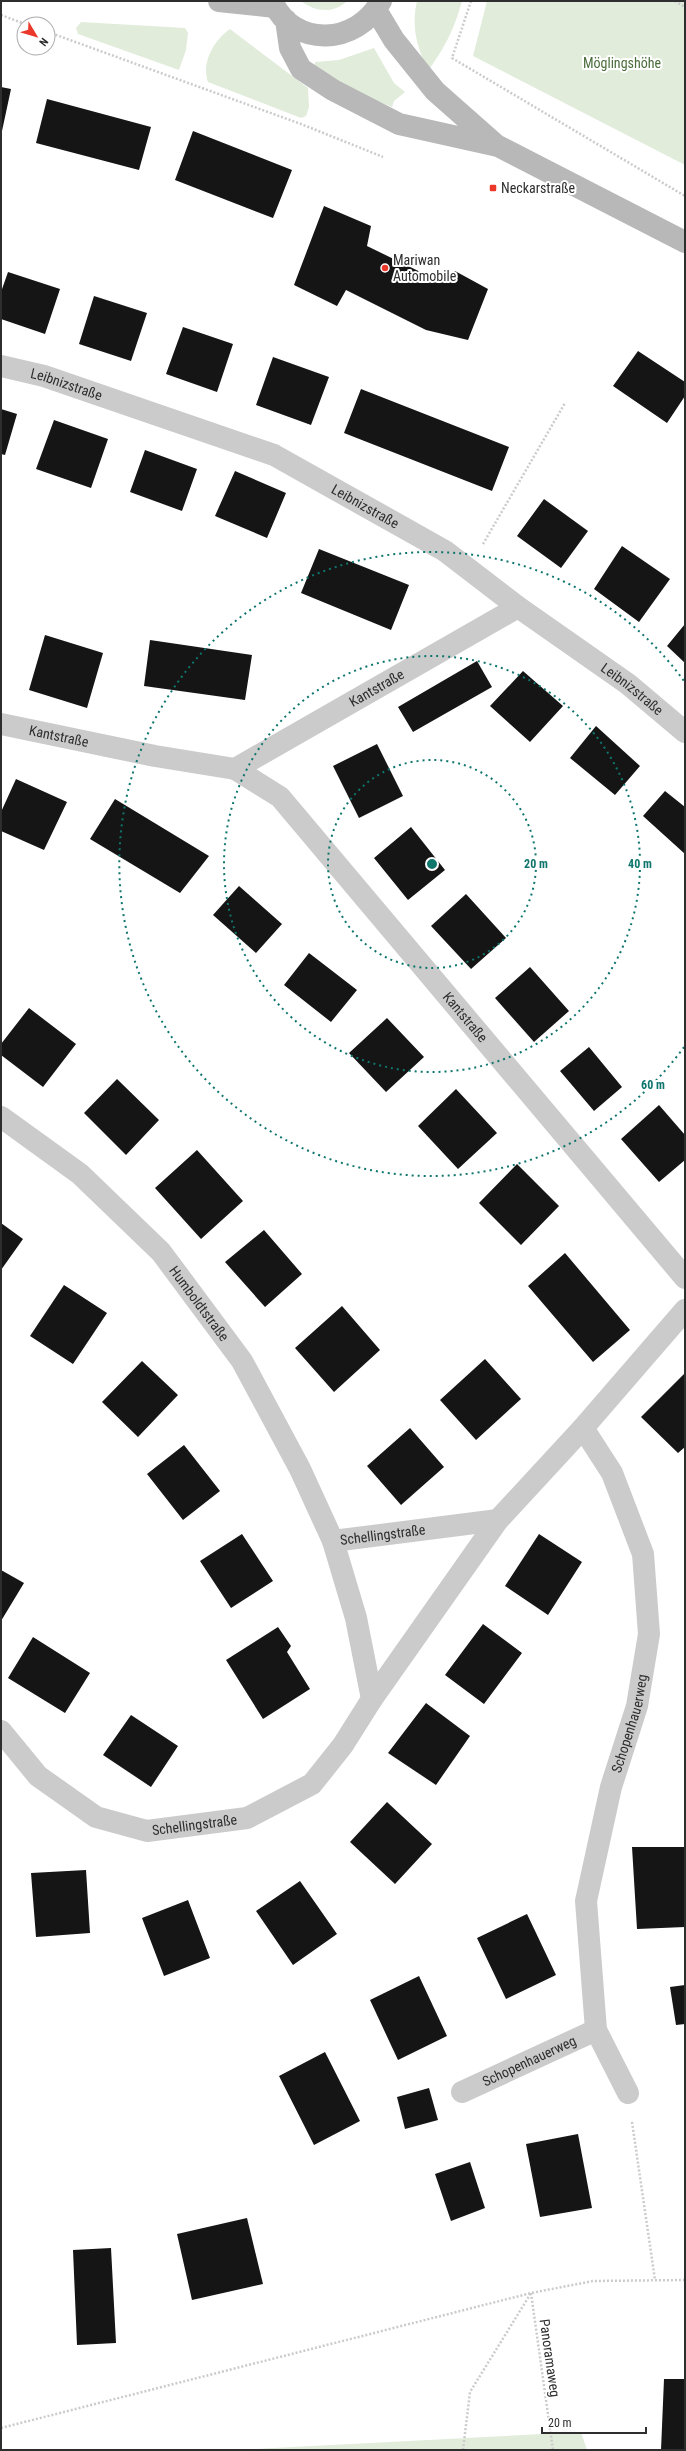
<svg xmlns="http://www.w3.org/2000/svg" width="686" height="2451" viewBox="0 0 686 2451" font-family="'Roboto Condensed',sans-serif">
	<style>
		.green { fill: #e1ecdb }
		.building { fill: #151515 }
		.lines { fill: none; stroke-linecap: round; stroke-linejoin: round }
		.path { stroke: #cbcbcb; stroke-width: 2.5; stroke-dasharray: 2 2; stroke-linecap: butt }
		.minor { stroke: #cbcbcb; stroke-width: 22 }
		.secondary { stroke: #b8b8b8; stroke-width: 22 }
		.ring { fill: none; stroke: #0f766e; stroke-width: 2; stroke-dasharray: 2 4 }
		.poi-dot { fill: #ea392a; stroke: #fff; stroke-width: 1.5 }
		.labels { text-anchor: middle; stroke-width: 4; stroke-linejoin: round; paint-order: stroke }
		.park-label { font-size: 14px; fill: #496b3a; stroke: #fff }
		.poi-label { font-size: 14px; fill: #2e2e2e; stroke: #fff; text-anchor: start }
		.street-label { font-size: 14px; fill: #2e2e2e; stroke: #fff }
		.centre { fill: #0f766e; stroke: #fff; stroke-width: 2 }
		.ring-label { font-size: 12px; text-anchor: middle; font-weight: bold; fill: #0f766e; stroke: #fff; stroke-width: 4; stroke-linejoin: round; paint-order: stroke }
	</style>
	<rect width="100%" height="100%" fill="#fff"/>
	<!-- green -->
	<path class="green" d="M301,1H347C334,14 315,12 301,1Z
		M417,1H462C454,30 445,47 428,71C417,47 411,27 417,1Z
		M487,1H685V165L473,56Z
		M81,22L185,28L188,33L186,50L179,70L78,34L76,28Z
		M230,29L308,88L309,107L306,116L301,118L208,82C201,63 214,40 230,29Z
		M374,48L394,83L405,92L394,101L392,107L355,92L314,67L315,62L339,60Z
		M581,2432L587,2450H233Z"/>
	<!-- building -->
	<path class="building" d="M1,87L11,89L2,131H1Z
		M47,99L151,127L139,170L36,143Z
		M193,131L292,170L273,218L175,180Z
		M324,206L371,226L367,246L441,282L455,271L488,289L468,340L426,330L346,290L337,306L294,285Z
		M8,272L60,289L45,334L1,319V292Z
		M94,296L147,313L131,361L79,344Z
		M183,327L233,344L217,392L166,374Z
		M638,351L685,382V396L667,423L613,386Z
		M273,357L329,377L311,425L256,405Z
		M361,389L509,447L492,491L344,433Z
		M1,409L17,414L5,455L1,454Z
		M54,420L108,439L91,488L36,469Z
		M145,450L197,469L182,511L130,492Z
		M235,471L286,493L267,538L215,516Z
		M544,499L588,531L561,568L517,536Z
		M622,546L670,579L639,622L594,589Z
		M319,549L409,585L391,630L301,593Z
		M685,624V663L667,646Z
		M45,635L103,653L87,708L29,690Z
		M150,640L252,655L245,700L144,686Z
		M477,661L492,687L413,732L398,707Z
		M523,671L563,706L530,742L490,706Z
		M596,726L640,766L615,795L570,758Z
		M377,744L403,796L359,818L333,766Z
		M16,779L67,802L44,850L1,831V812Z
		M665,791L685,807V854L643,816Z
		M115,799L209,856L180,893L90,839Z
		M411,827L445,870L408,900L374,858Z
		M239,886L282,924L256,953L213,915Z
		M466,894L506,938L471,969L431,926Z
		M309,953L357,990L331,1022L284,985Z
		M530,967L569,1011L534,1042L495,998Z
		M29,1008L76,1044L43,1087L1,1055V1044Z
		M387,1018L424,1057L386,1092L349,1053Z
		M589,1047L622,1087L594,1111L560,1071Z
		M117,1079L159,1120L126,1155L84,1113Z
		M456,1089L497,1133L458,1169L418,1126Z
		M659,1105L685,1135V1160L659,1182L621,1139Z
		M197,1150L243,1201L201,1239L155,1188Z
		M517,1164L559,1206L521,1245L479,1203Z
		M1,1223L23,1239L1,1270Z
		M264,1230L302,1274L265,1307L225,1262Z
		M565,1253L630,1330L593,1362L528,1286Z
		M64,1285L107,1313L73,1364L30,1336Z
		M342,1306L380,1350L334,1392L295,1348Z
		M485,1359L521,1399L476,1440L440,1400Z
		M142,1361L178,1395L138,1437L102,1402Z
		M685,1373V1447L678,1453L641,1417Z
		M410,1428L444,1467L401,1505L367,1466Z
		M184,1445L220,1491L183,1520L147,1474Z
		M242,1534L273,1581L231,1608L200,1561Z
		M539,1534L582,1562L548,1615L505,1586Z
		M1,1570L24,1583L1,1621Z
		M483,1624L522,1653L484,1704L445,1675Z
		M278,1627L291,1646L287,1652L310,1689L263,1719L226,1660Z
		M33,1637L90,1673L65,1713L8,1678Z
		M426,1703L470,1736L436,1785L388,1753Z
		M131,1715L178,1746L151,1787L103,1755Z
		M387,1802L432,1844L395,1884L350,1842Z
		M632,1847H685V1927L637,1929Z
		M86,1870L90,1933L36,1937L31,1873Z
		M300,1881L337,1934L293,1965L256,1911Z
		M188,1900L210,1958L164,1976L142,1918Z
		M527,1914L556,1975L506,1999L477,1938Z
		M419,1976L447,2036L398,2060L370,2000Z
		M685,1985V2024L676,2025L670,1987Z
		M325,2052L360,2121L314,2145L279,2076Z
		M429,2088L438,2120L405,2129L397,2097Z
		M578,2134L592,2208L540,2217L526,2144Z
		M470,2162L485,2208L451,2221L435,2174Z
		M247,2218L263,2284L192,2300L177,2234Z
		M111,2248L116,2343L77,2345L73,2250Z
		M664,2379H685V2450H661Z"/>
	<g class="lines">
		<!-- path -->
		<path class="path" d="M471,1L452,58L685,196
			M675,1L685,7
			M1,15L25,24
			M48,32L301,124L383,157
			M483,544L565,403
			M632,2122L655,2280
			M531,2293L553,2450
			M1,2428L531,2293L593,2281L685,2280
			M463,2450L470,2392L531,2293"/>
		<!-- minor -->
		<g class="minor">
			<path id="s1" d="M1,366L44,376L274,455L445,551L518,607L628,684L685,732"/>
			<path id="s2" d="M1,724L155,756L235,769L280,797L685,1278"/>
			<path id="s3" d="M235,769L518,607"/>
			<path id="s4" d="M1,1117L80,1174L161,1252L242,1361L300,1469L333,1541"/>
			<path id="s5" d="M372,1699L356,1618L333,1541L498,1520"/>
			<path id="s6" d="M1,1731L38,1776L96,1817L147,1831L247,1818L312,1784L343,1745L372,1699L498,1520L583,1428L685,1310"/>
			<path d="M596,2030L628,2093"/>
			<path id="s7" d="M462,2092L596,2030L586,1901L611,1787L637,1706L649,1634L643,1554L612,1473L583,1428"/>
		</g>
		<!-- secondary -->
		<path class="secondary" d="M219,1L275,7
			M272,1C294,49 357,45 381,1
			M376,10L394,40L435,91L495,144
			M286,20L290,48L301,69L333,90L399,124L498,146L685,242"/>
	</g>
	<!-- distance rings -->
	<g class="ring">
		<circle cx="432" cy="864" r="104"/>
		<circle cx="432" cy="864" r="208"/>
		<path d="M684 1047A312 312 0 1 1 684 681"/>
	</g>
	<!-- markers -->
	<g class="poi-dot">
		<rect x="489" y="184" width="8" height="8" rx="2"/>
		<circle cx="385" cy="268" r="4"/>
	</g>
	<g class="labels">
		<!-- park labels -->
		<g class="park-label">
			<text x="622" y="68">Möglingshöhe</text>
		</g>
		<!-- poi labels -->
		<g class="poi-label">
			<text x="501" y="193">Neckarstraße</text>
			<text x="393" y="265">Mariwan<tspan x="393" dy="16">Automobile</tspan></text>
		</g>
		<!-- street labels -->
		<g class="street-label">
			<text dy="5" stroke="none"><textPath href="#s1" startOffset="68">Leibnizstraße</textPath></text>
			<text dy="5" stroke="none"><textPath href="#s1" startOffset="392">Leibnizstraße</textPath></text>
			<text dy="5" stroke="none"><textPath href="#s3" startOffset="163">Kantstraße</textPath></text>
			<text dy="5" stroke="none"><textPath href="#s1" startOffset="716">Leibnizstraße</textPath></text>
			<text dy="5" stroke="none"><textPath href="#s2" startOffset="59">Kantstraße</textPath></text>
			<text dy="5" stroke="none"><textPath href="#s2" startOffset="579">Kantstraße</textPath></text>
			<text dy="5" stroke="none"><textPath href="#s4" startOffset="274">Humboldtstraße</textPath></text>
			<text dy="5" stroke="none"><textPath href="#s5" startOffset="213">Schellingstraße</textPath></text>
			<text dy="5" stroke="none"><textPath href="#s7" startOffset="460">Schopenhauerweg</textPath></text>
			<text dy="5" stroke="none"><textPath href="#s6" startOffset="230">Schellingstraße</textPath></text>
			<text dy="5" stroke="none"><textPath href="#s7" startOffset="74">Schopenhauerweg</textPath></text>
			<text transform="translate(550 2358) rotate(82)" y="5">Panoramaweg</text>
		</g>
	</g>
	<circle cx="432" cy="864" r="6" class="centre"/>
	<g class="ring-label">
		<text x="536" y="868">20 m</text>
		<text x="640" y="868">40 m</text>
		<text x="653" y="1089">60 m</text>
	</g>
	<!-- border -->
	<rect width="686" height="2451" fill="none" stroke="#2e2e2e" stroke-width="4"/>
	<!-- north arrow -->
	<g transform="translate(36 36) rotate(128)"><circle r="19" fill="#ffffff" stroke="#ababab"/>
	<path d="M0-3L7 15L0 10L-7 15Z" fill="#ea392a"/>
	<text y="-6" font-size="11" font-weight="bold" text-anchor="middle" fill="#2e2e2e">N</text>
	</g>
	<!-- scale -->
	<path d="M542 2427v6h104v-6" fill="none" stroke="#2e2e2e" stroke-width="2"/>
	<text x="548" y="2427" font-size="12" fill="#2e2e2e" stroke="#ffffff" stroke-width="3" paint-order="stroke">20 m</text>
</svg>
